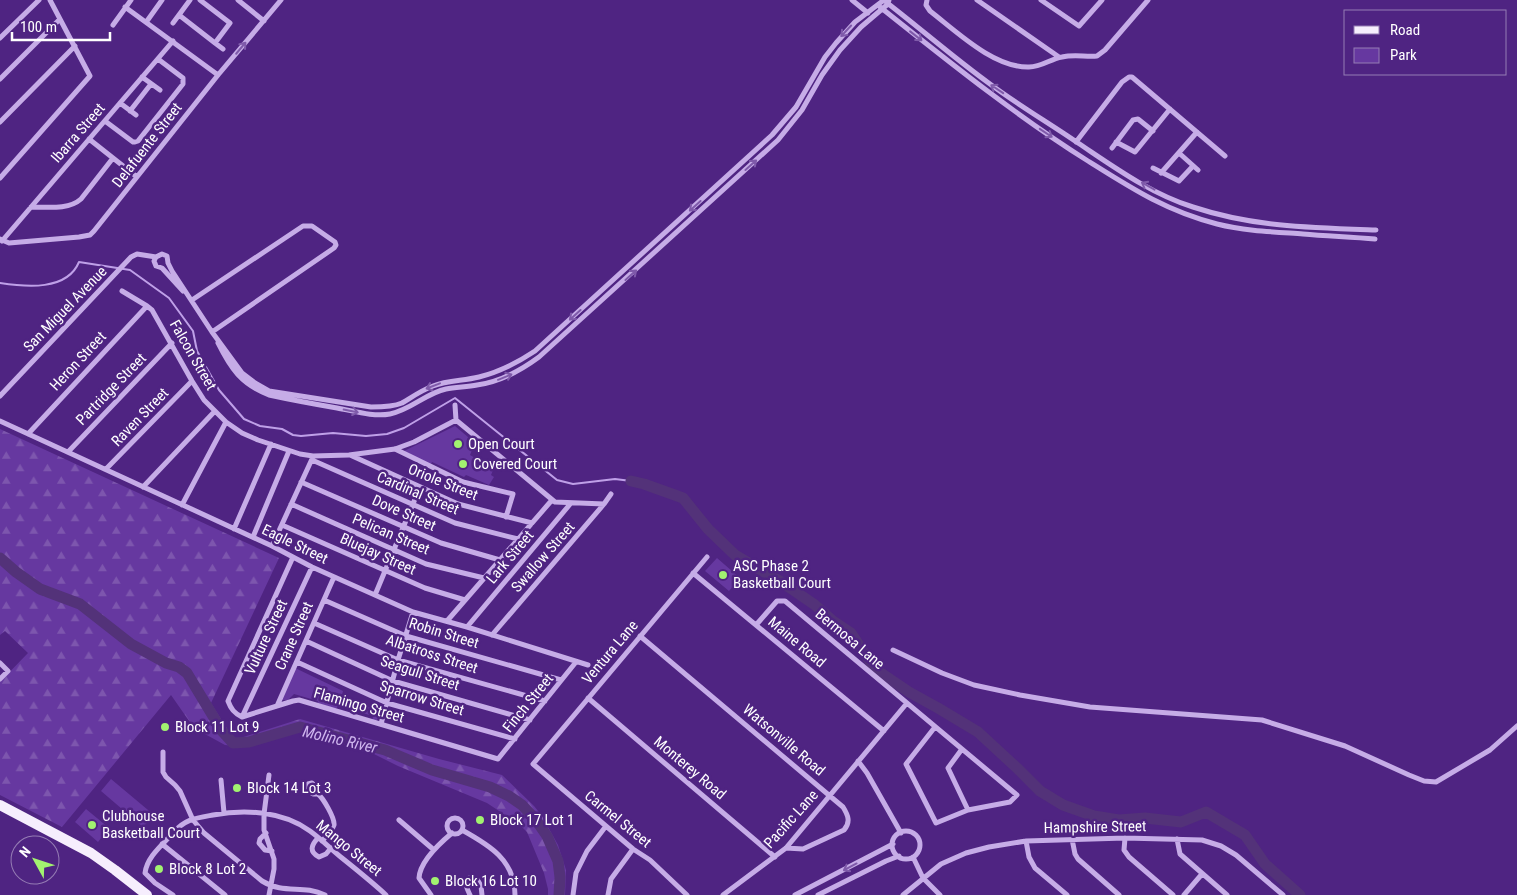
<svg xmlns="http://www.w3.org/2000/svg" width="1517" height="895" viewBox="0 0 1517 895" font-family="'Roboto Condensed',sans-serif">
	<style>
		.forest { fill: url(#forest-firs) }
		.park { fill: #6638a0 }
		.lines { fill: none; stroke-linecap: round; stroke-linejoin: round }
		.stream { stroke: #bfa0e8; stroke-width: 2 }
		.river { stroke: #533279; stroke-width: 11 }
		.street { stroke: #c6ace7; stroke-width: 5 }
		.primary { stroke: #f6eefd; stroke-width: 10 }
		.oneway { stroke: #7f5aaa }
		.poi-dot { fill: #a2f270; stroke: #4f2482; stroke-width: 2 }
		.labels { text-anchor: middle; stroke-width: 5; stroke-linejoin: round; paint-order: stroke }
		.street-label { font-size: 15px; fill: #fff; stroke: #4f2482 }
		.poi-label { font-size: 15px; fill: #fff; stroke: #4f2482; text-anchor: start }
		.water-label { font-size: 16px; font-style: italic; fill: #d0b7ef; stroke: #4f2482 }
	</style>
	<defs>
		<pattern id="forest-firs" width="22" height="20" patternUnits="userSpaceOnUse" patternTransform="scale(1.25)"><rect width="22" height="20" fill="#6638a0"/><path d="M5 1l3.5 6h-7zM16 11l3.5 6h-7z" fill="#7d56ae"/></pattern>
	</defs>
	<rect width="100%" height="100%" fill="#4f2482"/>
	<!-- forest -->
	<path class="forest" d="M0,429L279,558L211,703L234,740L300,719L439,759L502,775L534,806L542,816L558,845L566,870L565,895H548V889L544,873L527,832L520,825L487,803L398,766L374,754L353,749L331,739L294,731L248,745L236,746L225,745L194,728L171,695L62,827L0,795V682L28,653L5,631L0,635Z"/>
	<!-- park -->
	<path class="park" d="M455,426L475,443L470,455L480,461L482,459L490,463L489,466L494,468L491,475L494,477L489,485L466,475L464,477L432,462L431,464L402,452Z
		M717,558L740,578L729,591L705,571Z
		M293,667L343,691L342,695L375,710L376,707L381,708L376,723L372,722L373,716L338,706L335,710L317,705L318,701L294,694L288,700H279Z
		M111,779L154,815L143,827L101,791Z
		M86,809L109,828L98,842L75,822Z"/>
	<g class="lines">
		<!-- stream -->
		<path class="stream" d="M0,283C26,287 67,291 79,262L130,270L169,298L193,331L197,351L219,390L244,419L260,426L282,429L293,435L301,436L333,433L366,436L387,434L404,428L455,398L557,480L573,484L615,479L631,481"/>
		<!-- river -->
		<path class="river" d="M631,481L644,484L683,498L708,529L735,555L783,583L815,605L833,621L851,633L875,669L909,692L938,708L978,732L1017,768L1040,791L1063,805L1094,816L1119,820L1145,818L1181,822L1206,812L1245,835L1265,864L1300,895
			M0,558L16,572L40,589L80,604L131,644L166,663L179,667L187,673L222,731L233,743L249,742L300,727L385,750L432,770L490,787L509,796L522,805L536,820L547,836L558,861L560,877L559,895"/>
		<!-- street -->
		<path class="street" d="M238,0L264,21
			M852,0L868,13
			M927,0L926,5L930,11C957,32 994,68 1029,67C1042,67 1050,59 1062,57C1074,54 1085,57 1097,56L1105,50L1148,0
			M977,0L1059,57
			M1041,0L1079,26L1102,0
			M886,2C921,29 954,58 990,84C1018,105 1049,123 1078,143C1114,167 1151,194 1193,207C1253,227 1313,228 1376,230
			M125,7L218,75
			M880,7C948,61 1015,115 1088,161C1131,188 1166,211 1217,224C1245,231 1275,232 1303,234C1327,236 1351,237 1375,239
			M179,15L215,43L230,23L200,0
			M147,21L162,0
			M173,23L190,0
			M113,25L131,0
			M0,38L39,0
			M215,43L223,49
			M142,77L160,90
			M0,79L60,19
			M120,103L136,115
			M130,111L151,84
			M105,121L133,142H135L138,141L183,84V78L158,59
			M0,122L75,46
			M89,139L137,177
			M1076,142L1122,82L1129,77H1132L1225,156
			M1116,142L1135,152L1170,109
			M1112,148L1133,120L1138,119L1153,131
			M1179,153L1198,170
			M1153,168L1179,181L1193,166
			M1161,173L1197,132
			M0,178L90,76L50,0
			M31,207C47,207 69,210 81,199L113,158
			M0,239L9,243L79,237L90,235L94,231L218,75L281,0
			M2,241L173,41
			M156,257L154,261L156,266L162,268L183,291
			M122,291L147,306L152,310L192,381L204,400L226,422L242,433L258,440L300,454L313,456L349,455L395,449L414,442L456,420L555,502L604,504
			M192,300L303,226H312L335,242L336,245L334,248L212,332
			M218,343C231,369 241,384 269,395C292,400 314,404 337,408C354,411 373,417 390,414C411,410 426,393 446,389C456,387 467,387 477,385C500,382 520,371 539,357L778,140L802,110L822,75L840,50L861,27L888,4L889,0
			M0,396L131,257L137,254L156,257L162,254L167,256L168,263L172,271L212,332L242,373L255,383L269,391L371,407C381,407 393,407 402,403C412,397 422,390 433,386C448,380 463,381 479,377C499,372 517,363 535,351L772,135L796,107L825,57L836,43L855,22L884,0
			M455,405L456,420
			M0,421L272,546L312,567L413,612L467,627L588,665
			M28,434L147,306
			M395,449L463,482L513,494L506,517
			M68,452L172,343
			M350,455L458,504L532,523
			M312,460L455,523L518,539
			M106,469L192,381
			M301,482L441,543L500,560
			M143,487L215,411
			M291,504L426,564L484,578
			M182,505L226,422
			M282,525L425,588L465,600
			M234,529L271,444
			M253,537L289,451
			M272,546L312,459
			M293,557L228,701C231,709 234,713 242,717L293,701L299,700L498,759L576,662
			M693,573L884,731
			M375,595L420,487
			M324,600L406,636L561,680
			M447,621L552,500
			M314,623L398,660L545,701
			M756,625L777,601H785L1017,795L1010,802L968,810L936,823L906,764L935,727
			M467,627L571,503
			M492,635L604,504L611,494
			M640,636L843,807C848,815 851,822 844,830L803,849L786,848
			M306,641L393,681L530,720
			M893,650L942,673L974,685L1020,695L1090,707L1262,720L1345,746L1409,775L1424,781L1436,782L1490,750L1517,726
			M297,662L387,703L515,739
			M0,663L8,671L0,679
			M588,698L775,857
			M277,706L334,577
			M242,717L312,567
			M381,724L398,660L413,612
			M962,749L948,768L968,810
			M163,752V772L166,777L175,785L180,791L193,820L204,833L262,881C285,895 302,884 325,895
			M858,761L867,773L901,833
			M269,775L264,814V830L274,859V869L269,895
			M221,780L224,813
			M318,794H313L307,790L306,786L308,784L312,783L317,788L318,794C323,798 335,818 334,825C332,831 326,837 322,841
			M447 826a8 8 0 1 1 16 0a8 8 0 1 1-16 0Z
			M399,820L434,850
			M462,830C489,845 515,860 515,895
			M892 845a14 14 0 1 1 28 0a14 14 0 1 1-28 0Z
			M266,833L260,839L259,843L265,850L272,851
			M318,838C311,845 309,852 319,857L326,854L331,848
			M1125,838L1124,850L1129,857L1173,895
			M1072,839L1075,854L1078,859L1119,895
			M1177,839L1180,854L1227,895
			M1026,841L1029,857L1035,868L1067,895
			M162,844L225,895
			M913,857L923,878L940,895
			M173,895L155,883L145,873C147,857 162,845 173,833C185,819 196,818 213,815C245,809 283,811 310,831C321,839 331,849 342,858C357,870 372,882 386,895
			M431,895L419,878C420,861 440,843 452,833
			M470,895C467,889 464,883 469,878L477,879L481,886L482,895
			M573,895L576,873L587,851L606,826
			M608,895L611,879L633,849
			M687,895L650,860L633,849L533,764L707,557
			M723,895L786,848L907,703
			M795,895L893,844
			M818,895L886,861L899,856
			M903,895L941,864L966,853L989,847L1026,841L1125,838L1202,840L1221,846L1236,855L1283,895
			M1184,895L1202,874"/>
		<!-- primary -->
		<path class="primary" d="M0,805L91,853L115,870L147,895"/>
	</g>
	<!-- one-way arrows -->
	<defs><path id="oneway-shaft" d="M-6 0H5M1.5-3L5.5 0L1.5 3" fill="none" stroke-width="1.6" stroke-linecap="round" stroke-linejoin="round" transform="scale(1.25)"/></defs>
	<g class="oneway">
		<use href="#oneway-shaft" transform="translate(846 31) rotate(133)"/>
		<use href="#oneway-shaft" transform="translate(916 36) rotate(38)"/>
		<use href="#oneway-shaft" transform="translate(241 48) rotate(-50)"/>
		<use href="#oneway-shaft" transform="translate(997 89) rotate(-146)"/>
		<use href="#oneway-shaft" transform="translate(1046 133) rotate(34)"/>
		<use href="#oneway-shaft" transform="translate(751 165) rotate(-42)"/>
		<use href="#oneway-shaft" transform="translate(1148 186) rotate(-151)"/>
		<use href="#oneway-shaft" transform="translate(695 206) rotate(138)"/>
		<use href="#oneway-shaft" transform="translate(631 275) rotate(-42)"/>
		<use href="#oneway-shaft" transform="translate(575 315) rotate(138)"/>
		<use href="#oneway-shaft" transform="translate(505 377) rotate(-22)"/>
		<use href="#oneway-shaft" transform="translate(433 386) rotate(159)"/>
		<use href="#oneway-shaft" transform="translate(351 411) rotate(11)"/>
		<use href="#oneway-shaft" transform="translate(850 867) rotate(152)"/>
	</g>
	<!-- markers -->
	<g class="poi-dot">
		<circle cx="458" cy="444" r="5"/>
		<circle cx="463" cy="464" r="5"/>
		<circle cx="723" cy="575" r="5"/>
		<circle cx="165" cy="727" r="5"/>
		<circle cx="237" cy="788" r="5"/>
		<circle cx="480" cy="820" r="5"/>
		<circle cx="92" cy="825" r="5"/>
		<circle cx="159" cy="869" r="5"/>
		<circle cx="435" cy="881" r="5"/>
	</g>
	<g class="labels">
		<!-- street labels -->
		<g class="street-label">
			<text transform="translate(78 133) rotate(-49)" y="5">Ibarra Street</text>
			<text transform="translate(147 145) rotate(-52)" y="5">Delafuente Street</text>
			<text transform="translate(65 309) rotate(-46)" y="5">San Miguel Avenue</text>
			<text transform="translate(193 355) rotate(60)" y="5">Falcon Street</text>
			<text transform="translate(78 361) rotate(-47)" y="5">Heron Street</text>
			<text transform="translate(111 389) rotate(-46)" y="5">Partridge Street</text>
			<text transform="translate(140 417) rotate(-46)" y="5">Raven Street</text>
			<text transform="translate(443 482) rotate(22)" y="5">Oriole Street</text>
			<text transform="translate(418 493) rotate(23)" y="5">Cardinal Street</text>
			<text transform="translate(404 513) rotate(24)" y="5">Dove Street</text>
			<text transform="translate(391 534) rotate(23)" y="5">Pelican Street</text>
			<text transform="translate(295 544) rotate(26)" y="5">Eagle Street</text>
			<text transform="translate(378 554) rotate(24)" y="5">Bluejay Street</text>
			<text transform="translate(510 557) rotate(-50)" y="5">Lark Street</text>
			<text transform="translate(543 557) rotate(-49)" y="5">Swallow Street</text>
			<text transform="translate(444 633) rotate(17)" y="5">Robin Street</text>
			<text transform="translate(294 636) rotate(-66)" y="5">Crane Street</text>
			<text transform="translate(266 637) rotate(-65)" y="5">Vulture Street</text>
			<text transform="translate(850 639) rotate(40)" y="5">Bermosa Lane</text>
			<text transform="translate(797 642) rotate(40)" y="5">Maine Road</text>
			<text transform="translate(610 652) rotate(-50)" y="5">Ventura Lane</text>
			<text transform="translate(432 654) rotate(18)" y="5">Albatross Street</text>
			<text transform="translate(420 673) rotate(18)" y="5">Seagull Street</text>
			<text transform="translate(422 698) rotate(17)" y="5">Sparrow Street</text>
			<text transform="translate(528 703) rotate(-51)" y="5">Finch Street</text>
			<text transform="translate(359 705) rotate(16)" y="5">Flamingo Street</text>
			<text transform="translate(784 740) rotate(40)" y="5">Watsonville Road</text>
			<text transform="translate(690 768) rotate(40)" y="5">Monterey Road</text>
			<text transform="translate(618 819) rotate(39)" y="5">Carmel Street</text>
			<text transform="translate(791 819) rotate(-48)" y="5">Pacific Lane</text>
			<text transform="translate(1095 827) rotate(-1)" y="5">Hampshire Street</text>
			<text transform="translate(349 848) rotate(39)" y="5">Mango Street</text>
		</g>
		<!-- poi labels -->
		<g class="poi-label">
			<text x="468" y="449">Open Court</text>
			<text x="473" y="469">Covered Court</text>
			<text x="733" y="571">ASC Phase 2<tspan x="733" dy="17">Basketball Court</tspan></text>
			<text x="175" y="732">Block 11 Lot 9</text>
			<text x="247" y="793">Block 14 Lot 3</text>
			<text x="102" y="821">Clubhouse<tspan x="102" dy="17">Basketball Court</tspan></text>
			<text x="490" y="825">Block 17 Lot 1</text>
			<text x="169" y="874">Block 8 Lot 2</text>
			<text x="445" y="886">Block 16 Lot 10</text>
		</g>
		<!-- water labels -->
		<g class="water-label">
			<text transform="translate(340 739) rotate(13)" y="6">Molino River</text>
		</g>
	</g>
	<!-- legend -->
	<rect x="1344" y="10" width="162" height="65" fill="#4f2482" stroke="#957cb4"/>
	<rect x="1354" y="26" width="25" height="8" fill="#f6eefd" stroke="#957cb4"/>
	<text x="1390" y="35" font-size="15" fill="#ffffff">Road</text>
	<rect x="1354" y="48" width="25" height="15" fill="#6638a0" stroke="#957cb4"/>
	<text x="1390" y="60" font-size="15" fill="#ffffff">Park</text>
	<!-- north arrow -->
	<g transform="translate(35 860) rotate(310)"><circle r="24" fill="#4f2482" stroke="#957cb4"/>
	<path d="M0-4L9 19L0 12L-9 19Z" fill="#a2f270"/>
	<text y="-8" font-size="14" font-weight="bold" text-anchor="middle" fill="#ffffff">N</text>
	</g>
	<!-- scale -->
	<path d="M12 32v8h98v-8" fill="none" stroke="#ffffff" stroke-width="2.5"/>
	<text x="20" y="32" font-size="15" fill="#ffffff" stroke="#4f2482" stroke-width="4" paint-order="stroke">100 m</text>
</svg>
